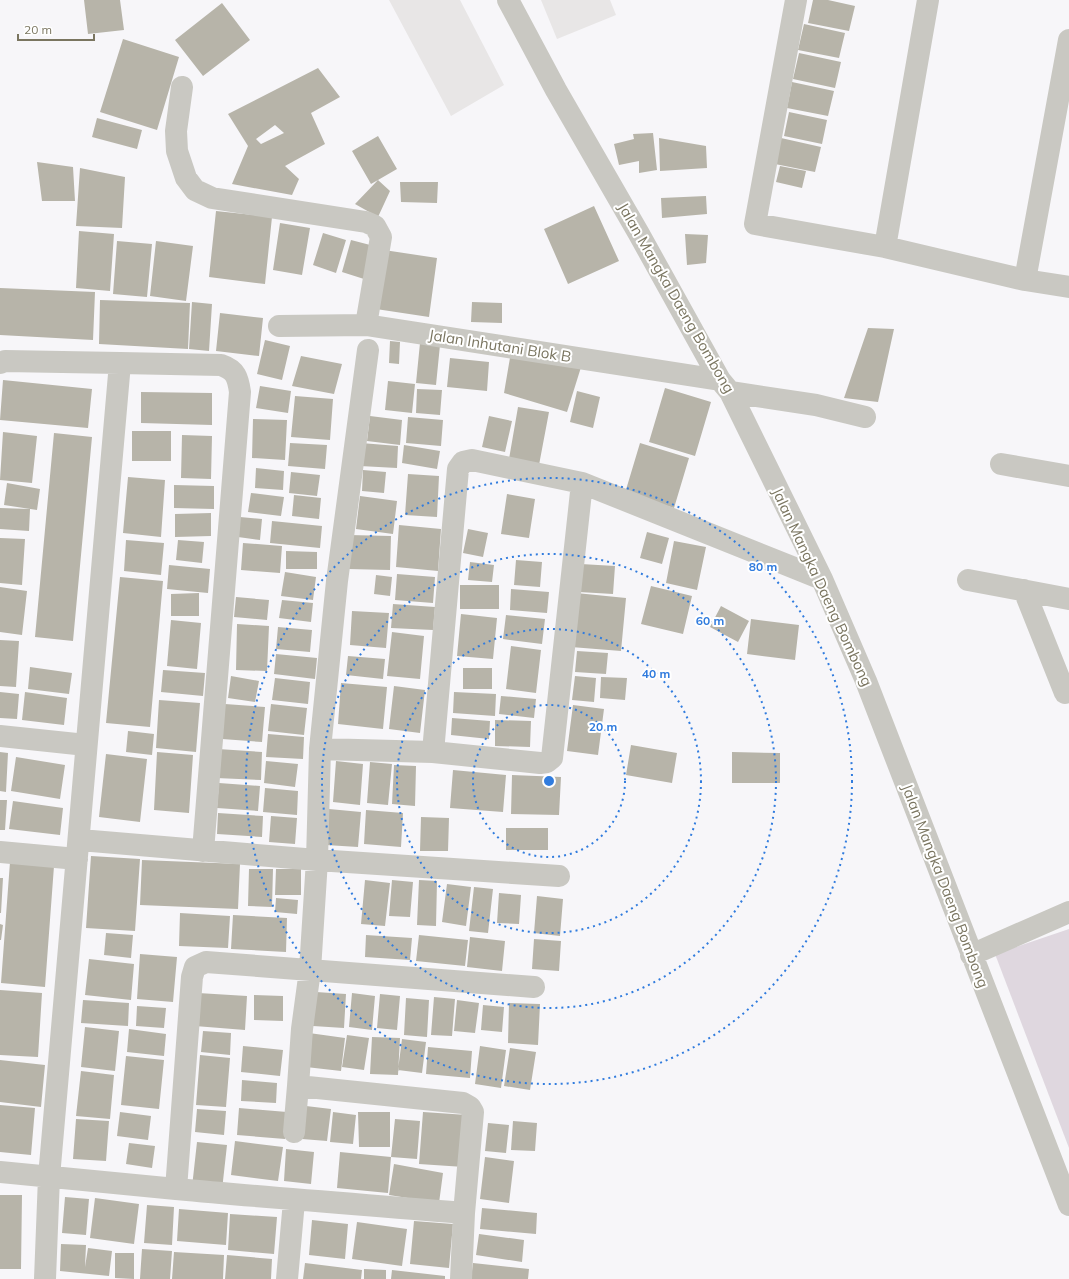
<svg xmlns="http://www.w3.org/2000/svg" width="1069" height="1279" viewBox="0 0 1069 1279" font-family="Mulish,sans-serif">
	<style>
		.built { fill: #e8e6e6 }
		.green { fill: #dfd7df }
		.building { fill: #b7b4a9; fill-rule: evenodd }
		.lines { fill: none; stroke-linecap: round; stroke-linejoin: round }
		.minor { stroke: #c9c8c2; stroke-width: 22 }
		.ring { fill: none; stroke: #317cde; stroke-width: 2; stroke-dasharray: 2 4 }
		.labels { text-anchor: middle; stroke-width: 4; stroke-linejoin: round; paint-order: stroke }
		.street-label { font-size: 15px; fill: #7a7560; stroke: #fff }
		.centre { fill: #317cde; stroke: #fff; stroke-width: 2 }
		.ring-label { font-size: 12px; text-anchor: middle; font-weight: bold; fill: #317cde; stroke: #fff; stroke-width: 4; stroke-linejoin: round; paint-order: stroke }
	</style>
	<rect width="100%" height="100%" fill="#f7f6f9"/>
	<!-- built -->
	<path class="built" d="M389,0H460L504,85L451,116Z
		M541,0H610L616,15L557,39Z"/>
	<!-- green -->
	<path class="green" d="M1069,929V1148L995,954Z"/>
	<!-- building -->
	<path class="building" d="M84,0H120L124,30L88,34Z
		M813,0H828L855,6L849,31L808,23Z
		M222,3L250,40L203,76L175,40Z
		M804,24L845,33L839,58L798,50Z
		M123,39L179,57L157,130L100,112Z
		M799,53L841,62L835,88L793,79Z
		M318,68L340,97L311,113L325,144L285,166L299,179L292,195L232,184L248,146L228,114ZM275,125L284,133L261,144L256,139Z
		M792,82L834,91L828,116L787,108Z
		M789,112L827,120L822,144L784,136Z
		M97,118L142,130L137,149L92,137Z
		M653,133L657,170L639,173V161L619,165L614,144L634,139L633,134Z
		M378,136L397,169L378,180L390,191L378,217L355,204L378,180L371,184L352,151Z
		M659,138L706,146L707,168L660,171Z
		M781,138L821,147L815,172L775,164Z
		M37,162L73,167L75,201H42Z
		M780,166L806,171L802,188L776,182Z
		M80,168L125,177L122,228L76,226Z
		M400,182H438L437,203L401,202Z
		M706,196L707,214L662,218L661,198Z
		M594,206L619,261L568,284L544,229Z
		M216,211L272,217L265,284L209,277Z
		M280,223L310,228L302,275L273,270Z
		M79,231L114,234L110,291L76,288Z
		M323,233L346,240L336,273L313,265Z
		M685,234L708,235L706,263L687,265Z
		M351,240L374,246L364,279L342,272Z
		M117,241L152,244L147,297L113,294Z
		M156,241L193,246L186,301L150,296Z
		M384,250L437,258L429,317L376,309Z
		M0,288L95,292L93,340L0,335Z
		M100,300L190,303L188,349L99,344Z
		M192,302L212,304L209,351L189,349Z
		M472,302L502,303V323L471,322Z
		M220,313L263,318L259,356L216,351Z
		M868,328L894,329L878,402L844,398Z
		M265,340L290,346L282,380L257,374Z
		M390,341L400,342L399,364L389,363Z
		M420,343L440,345L436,385L416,383Z
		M511,352L582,364L567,412L504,393Z
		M301,356L342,364L334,394L292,386Z
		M450,358L489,362L487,391L447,387Z
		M3,380L92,389L88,428L0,420Z
		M388,381L415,384L412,413L385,410Z
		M260,386L291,391L288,413L256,408Z
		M665,388L711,402L695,456L649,442Z
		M417,389L442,390L440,415L416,413Z
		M577,391L600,397L593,428L570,422Z
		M141,392L212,393V425L141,423Z
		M295,396L333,399L330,440L291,437Z
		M518,407L549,412L539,465L509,459Z
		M370,416L402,420L400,445L367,441Z
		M489,416L512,421L505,452L482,447Z
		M408,417L443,420L441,446L406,443Z
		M253,419L287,420L285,460L252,458Z
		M132,431H171V461H132Z
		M3,432L37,436L32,483L0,480Z
		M54,433L92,437L73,641L35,637Z
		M182,435L212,436L211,479L181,478Z
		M290,443L327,445L325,469L288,466Z
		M361,443L398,446L397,468L360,466Z
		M640,443L689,458L674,508L625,493Z
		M404,445L440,451L437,469L402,463Z
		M256,468L284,471L283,490L255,488Z
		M363,470L386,472L384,493L362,491Z
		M291,472L320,475L317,496L289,493Z
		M408,474L439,476L437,517L405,515Z
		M128,477L165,480L161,537L123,533Z
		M7,483L40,489L37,510L4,505Z
		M174,485L214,486V509L174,508Z
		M251,493L284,497L281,516L248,512Z
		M507,494L535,499L529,538L501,534Z
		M294,495L321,498L319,519L292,516Z
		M360,496L397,501L393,534L356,529Z
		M0,508L30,509L29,531L0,529Z
		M211,513V536L175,537V514Z
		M240,517L262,519L260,540L238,537Z
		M272,521L322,526L320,548L270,543Z
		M399,525L441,529L438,571L396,567Z
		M468,529L488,533L483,557L463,553Z
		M647,532L669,538L662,564L640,558Z
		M349,535L391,536L390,570L348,569Z
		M0,538L25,539L22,585L0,583Z
		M126,540L164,543L161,575L124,571Z
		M178,540L204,542L202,563L176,560Z
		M674,541L706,547L697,590L666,583Z
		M243,543L282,546L280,573L241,570Z
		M286,551L317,552V569H286Z
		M516,560L542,562L540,587L514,585Z
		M470,562L494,565L492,582L468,580Z
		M581,564L615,566L613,594L579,592Z
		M169,565L210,569L208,593L167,589Z
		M285,572L316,577L313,600L281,596Z
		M397,574L435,577L433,603L395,600Z
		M376,575L392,577L390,596L374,594Z
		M120,577L163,581L150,727L106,723Z
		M460,585H499V609H460Z
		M651,586L692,596L683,634L641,624Z
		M0,587L27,591L22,635L0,632Z
		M511,589L549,592L547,613L510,610Z
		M199,593V616H171V594Z
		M576,593L626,598L621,651L571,647Z
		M236,597L269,600L267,620L234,617Z
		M282,600L313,603L311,622L279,618Z
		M393,604L435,607L433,630L391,628Z
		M721,606L749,621L738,642L710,627Z
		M352,611L389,613L386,648L350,645Z
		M461,614L497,618L493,659L457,656Z
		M506,615L545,619L542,644L503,639Z
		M751,619L799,625L795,660L747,654Z
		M171,620L201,623L197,669L167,666Z
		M237,624L269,626L267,671L236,670Z
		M278,627L312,630L310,652L276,649Z
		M392,632L424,636L420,679L387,676Z
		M0,640L19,641L16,687L0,686Z
		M511,646L541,650L536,693L506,689Z
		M577,651L608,653L606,674L575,672Z
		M276,654L317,658L315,679L274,674Z
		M348,656L385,659L383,679L346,675Z
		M30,667L72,673L69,694L28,689Z
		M463,668H492V689H463Z
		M163,670L205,673L203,696L161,692Z
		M231,676L259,681L255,702L228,698Z
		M575,676L596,678L594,702L572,700Z
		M601,677L627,678L625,700L600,698Z
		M275,678L310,682L308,704L272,700Z
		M341,683L387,687L383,729L338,724Z
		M394,686L425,690L420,733L389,729Z
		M0,692L19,694L17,719L0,718Z
		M25,692L67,698L64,725L22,720Z
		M454,692L496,694L495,716L453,713Z
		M501,696L536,699L534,718L499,714Z
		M159,700L200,703L196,752L156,748Z
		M225,704L265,707L262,742L222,739Z
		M271,704L307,708L304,735L268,731Z
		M573,705L604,709L598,755L567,751Z
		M452,718L490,721L489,739L451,735Z
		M495,720L531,721L530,747L495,746Z
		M128,731L154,734L152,755L126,752Z
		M268,734L304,737L303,759L266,757Z
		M631,745L677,753L672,783L626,775Z
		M218,749L262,752L261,780L216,778Z
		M0,752L8,753L6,792L0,791Z
		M157,752L193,755L189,813L154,810Z
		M732,752L780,753V783H732Z
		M106,754L147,759L140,822L99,817Z
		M16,757L65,765L60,799L11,791Z
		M266,761L298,764L295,787L264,783Z
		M336,761L363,764L360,805L333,802Z
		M370,762L392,764L388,805L367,803Z
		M394,765L416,766L415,806L392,804Z
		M453,770L506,775L503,812L450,808Z
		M512,775L561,777L559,815L511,814Z
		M219,783L260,786L258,811L217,808Z
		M265,788L298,791L297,815L263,812Z
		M0,800H7L5,830H0Z
		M13,801L63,808L60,835L9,829Z
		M329,809L361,812L358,847L326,845Z
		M366,810L403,813L401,847L364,844Z
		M218,813L263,816L262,837L217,834Z
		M271,816L297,818L295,844L269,842Z
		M421,817L449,818L448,851H420Z
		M506,828H548V850H506Z
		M91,856L140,859L135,931L86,928Z
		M142,860L240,864L238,909L140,905Z
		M10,862L54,866L45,987L1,983Z
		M249,869H273L272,907L248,906Z
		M276,869H301V895H275Z
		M0,878H3L1,913H0Z
		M365,880L390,883L385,926L361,924Z
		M392,880L413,882L410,917L389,916Z
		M419,880L437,881L436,926L417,925Z
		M447,884L471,887L466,926L442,922Z
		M474,887L493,889L488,933L469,931Z
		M499,893L521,895L519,924L497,923Z
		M537,896L563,899L560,936L534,933Z
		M276,898L298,900L297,914L275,912Z
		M180,913L230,916L228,948L179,946Z
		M233,915L287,918L286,952L231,949Z
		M0,924L3,925L1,940H0Z
		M106,933L133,935L131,958L104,955Z
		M366,935L412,938L410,960L365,957Z
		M419,935L468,940L465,966L416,961Z
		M470,937L505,941L502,971L467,967Z
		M534,939L561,941L559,971L532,969Z
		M140,954L177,957L173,1002L137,999Z
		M89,959L134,964L131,1000L85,995Z
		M0,990L42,993L38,1057L0,1055Z
		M316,992L346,994L344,1028L313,1026Z
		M198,993L247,996L245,1030L195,1026Z
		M352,993L375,996L372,1030L349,1027Z
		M380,994L400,996L397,1030L377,1028Z
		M254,995L283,996V1021L254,1020Z
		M434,997L455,999L452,1036L431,1035Z
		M406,998L429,1000L427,1037L404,1035Z
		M83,1000L129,1003L128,1026L81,1023Z
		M457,1000L479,1003L475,1033L454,1031Z
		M509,1003L540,1004L538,1045L508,1043Z
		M483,1005L504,1007L502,1032L481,1030Z
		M137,1006L166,1008L164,1028L136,1026Z
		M85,1027L119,1031L115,1071L81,1067Z
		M129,1029L166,1034L164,1056L127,1052Z
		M203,1031L231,1033L230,1055L201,1052Z
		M309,1033L345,1038L341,1071L306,1067Z
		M347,1035L369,1038L364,1070L342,1067Z
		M372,1037L400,1038L398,1075L370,1074Z
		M402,1039L426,1042L422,1073L398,1070Z
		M243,1046L283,1050L280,1076L241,1072Z
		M480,1046L506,1050L501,1088L475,1084Z
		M428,1047L472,1051L470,1078L426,1074Z
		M510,1048L536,1052L530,1090L504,1086Z
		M200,1055L230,1058L226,1107L196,1105Z
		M126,1056L164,1060L159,1109L121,1105Z
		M0,1060L45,1065L41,1107L0,1102Z
		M81,1071L114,1075L110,1119L76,1116Z
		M242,1080L277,1083L276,1103L241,1101Z
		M0,1105L35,1108L31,1155L0,1152Z
		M306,1106L331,1109L327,1141L302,1139Z
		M239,1108L287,1112L285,1139L237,1135Z
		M197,1109L226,1111L224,1135L195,1132Z
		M120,1112L151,1116L148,1140L117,1136Z
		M333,1112L356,1115L353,1144L330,1142Z
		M358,1112H390V1147H359Z
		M423,1112L467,1115L464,1167L419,1164Z
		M76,1119L109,1121L106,1161L73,1159Z
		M395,1119L420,1121L417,1159L391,1157Z
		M513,1121L537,1123L535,1151L511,1150Z
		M488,1123L509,1125L506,1153L485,1151Z
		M235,1141L283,1147L278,1181L231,1175Z
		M197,1142L227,1145L222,1190L192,1187Z
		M129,1143L155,1146L152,1168L126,1164Z
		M286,1149L314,1152L311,1184L284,1181Z
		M340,1152L391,1157L388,1193L337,1188Z
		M485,1157L514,1161L509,1203L480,1199Z
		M394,1164L443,1173L439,1203L389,1195Z
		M0,1195H22L21,1269H0Z
		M65,1197L89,1199L86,1235L62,1233Z
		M95,1198L139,1204L134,1244L90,1238Z
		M147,1205L174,1207L172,1245L144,1243Z
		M482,1208L537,1213L536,1234L480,1229Z
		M179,1209L228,1213L226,1245L177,1241Z
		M230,1214L277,1217L274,1254L228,1250Z
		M312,1220L348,1224L345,1259L309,1255Z
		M414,1221L453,1224L449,1268L410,1264Z
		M357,1222L407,1229L402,1266L352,1259Z
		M479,1234L524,1240L522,1262L476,1255Z
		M61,1244L86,1245L85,1267L88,1248L112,1251L109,1276L60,1271Z
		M142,1249L172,1251L170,1279H140Z
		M174,1252L224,1255L223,1279H172Z
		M115,1253H134V1279L115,1278Z
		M227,1255L272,1259L271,1279H225Z
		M305,1263L362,1270L361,1279H303Z
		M473,1263L529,1269L528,1279H471Z
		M364,1269L386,1270V1279H364Z
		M392,1270L445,1276V1279H391Z"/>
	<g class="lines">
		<!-- minor -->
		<path class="minor" d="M508,0L556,90L639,234L720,380L730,392L822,579L866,681L1069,1205
			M796,0L755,224L885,247L1025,280L1069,287
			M182,87L176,131L177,151L186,178L195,190L212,198L366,222L375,226L381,237L366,325
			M885,247L928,0
			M1025,280L1069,40
			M279,326L366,325L720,380
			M368,350L337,581L320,749L317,860L310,970L302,1029L298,1086L463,1103L470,1107L473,1112L464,1213L461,1279
			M0,363L5,361L120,363
			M730,392L816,405L865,417
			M1001,464L1069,476
			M968,580L1069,599
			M1024,590L1065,693
			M0,736L86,745
			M320,749L433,752L458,469L463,462L472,460L582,483L822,579
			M433,752L540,763L547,762L552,758L582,483
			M80,840L317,860L559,876
			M0,852L77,859
			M971,955L1069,912
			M294,1132L298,1086
			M0,1172L176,1189L192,977L195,967L206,962L534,987
			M176,1189C272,1198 368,1205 464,1213
			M45,1279L49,1177L120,363L221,365C236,370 238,378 240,392L203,851
			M287,1279L294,1201"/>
	</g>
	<!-- distance rings -->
	<g class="ring">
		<circle cx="549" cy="781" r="76"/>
		<circle cx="549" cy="781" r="152"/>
		<circle cx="549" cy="781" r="227"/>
		<circle cx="549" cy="781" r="303"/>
	</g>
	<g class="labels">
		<!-- street labels -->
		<g class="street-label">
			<text transform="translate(676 298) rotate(60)" y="5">Jalan Mangka Daeng Bombong</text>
			<text transform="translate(500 346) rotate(9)" y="5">Jalan Inhutani Blok B</text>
			<text transform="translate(822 587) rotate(65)" y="5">Jalan Mangka Daeng Bombong</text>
			<text transform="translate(945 886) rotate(69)" y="5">Jalan Mangka Daeng Bombong</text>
		</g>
	</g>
	<circle cx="549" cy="781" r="6" class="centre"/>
	<g class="ring-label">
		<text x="763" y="571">80 m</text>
		<text x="710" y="625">60 m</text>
		<text x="656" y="678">40 m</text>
		<text x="603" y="731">20 m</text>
	</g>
	<!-- scale -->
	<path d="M18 34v6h76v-6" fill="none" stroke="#7a7560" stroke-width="2"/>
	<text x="24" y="34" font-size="12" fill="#7a7560" stroke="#ffffff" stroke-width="3" paint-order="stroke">20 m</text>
</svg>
